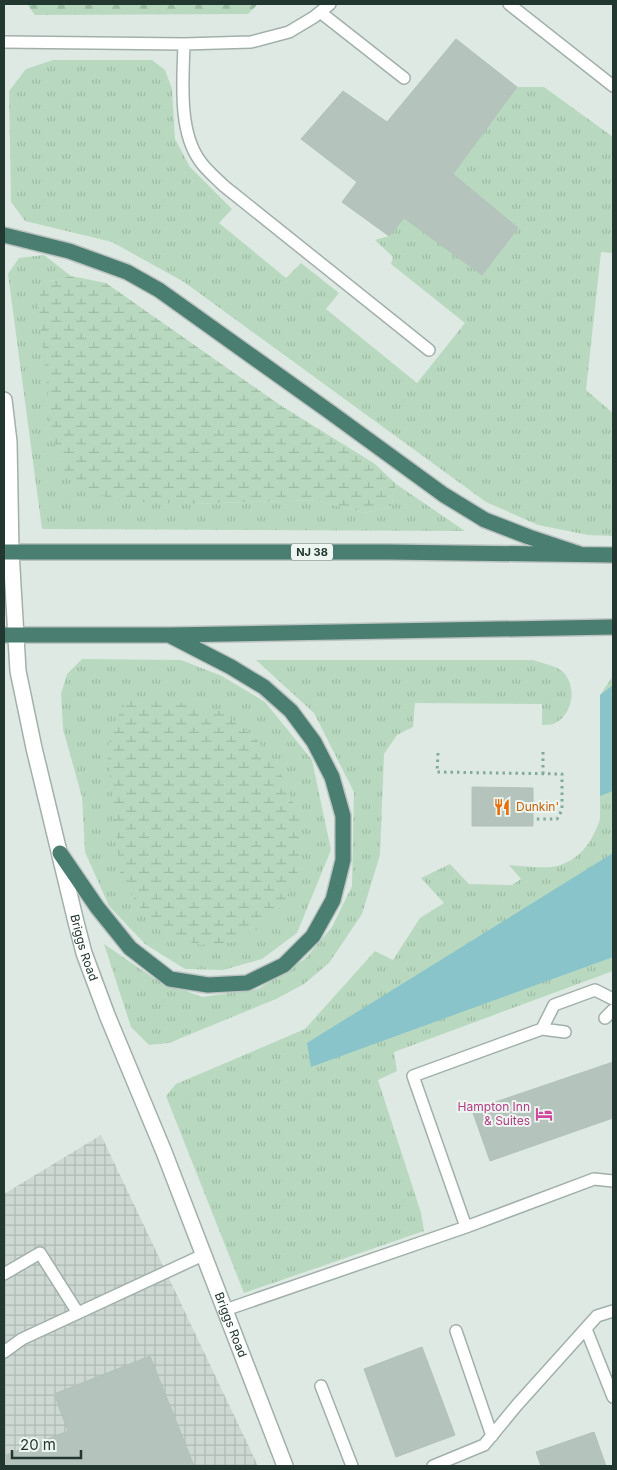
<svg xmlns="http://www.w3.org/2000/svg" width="617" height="1470" viewBox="0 0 617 1470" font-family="Inter,sans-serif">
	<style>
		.industrial { fill: url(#industrial-grid) }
		.grass { fill: url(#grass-tufts) }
		.forest { fill: url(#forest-firs) }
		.wetland { fill: url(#wetland-marsh) }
		.water { fill: #89c4cb }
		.building { fill: #b4c3bc; stroke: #b1c2ba }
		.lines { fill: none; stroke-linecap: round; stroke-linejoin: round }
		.service-casing { stroke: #a2b0aa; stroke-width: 14 }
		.tertiary-casing { stroke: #a2b0aa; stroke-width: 18 }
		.trunk-casing { stroke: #bcc3c1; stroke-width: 18 }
		.path { stroke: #81aa9b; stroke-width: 3; stroke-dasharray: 2.5 4; stroke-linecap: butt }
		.service { stroke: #fff; stroke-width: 11 }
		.tertiary { stroke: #fff; stroke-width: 15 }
		.trunk { stroke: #4a7e70; stroke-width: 15 }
		.labels { text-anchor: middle; stroke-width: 4; stroke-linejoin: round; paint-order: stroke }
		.shield { fill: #eef6f1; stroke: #5e706a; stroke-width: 1 }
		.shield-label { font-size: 11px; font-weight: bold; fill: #213730 }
		.food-label { font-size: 12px; fill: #c56008; stroke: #eef6f1; text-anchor: start }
		.street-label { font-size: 12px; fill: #213730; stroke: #eef6f1 }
		.hotel-label { font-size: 12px; fill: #b23c85; stroke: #eef6f1; text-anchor: end }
	</style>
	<defs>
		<pattern id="industrial-grid" width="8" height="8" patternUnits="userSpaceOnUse" patternTransform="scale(1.25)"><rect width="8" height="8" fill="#cdd8d2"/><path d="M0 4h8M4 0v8" fill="none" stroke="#b0bab5"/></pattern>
		<pattern id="grass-tufts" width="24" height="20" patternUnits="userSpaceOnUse" patternTransform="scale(1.25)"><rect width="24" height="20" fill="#b8d9bf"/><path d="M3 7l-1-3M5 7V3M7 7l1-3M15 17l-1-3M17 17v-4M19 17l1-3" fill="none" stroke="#9ebba4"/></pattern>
		<pattern id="forest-firs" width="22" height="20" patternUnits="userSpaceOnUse" patternTransform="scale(1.25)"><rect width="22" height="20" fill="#b8d9bf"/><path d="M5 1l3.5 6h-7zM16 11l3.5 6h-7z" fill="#9ebba4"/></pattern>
		<pattern id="wetland-marsh" width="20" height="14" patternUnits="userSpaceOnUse" patternTransform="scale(1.25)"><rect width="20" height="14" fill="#b8d9bf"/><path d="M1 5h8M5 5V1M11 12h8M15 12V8" fill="none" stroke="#9ebba4"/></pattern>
	</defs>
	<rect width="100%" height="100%" fill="#dee9e3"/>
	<!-- industrial -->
	<path class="industrial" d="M101,1135L258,1466H4V1194Z"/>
	<!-- grass -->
	<path class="grass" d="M53,60H152L165,70L172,89L175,139L190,167L232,209L219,223L286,278L301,263L339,293L326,309L417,383L465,323L391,264L393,257L375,240L389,236L404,218L482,275L518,228L453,174L517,87H544L613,137V253L601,252L586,390L613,413V536L588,535L538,525L486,502L184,282L112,242L25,221L11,202L9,91L26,69Z
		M44,255L71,276L46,282L187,504L316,500L365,513L391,507L396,484L465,531L42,529L8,274L19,258Z
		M82,659L181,660L222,676L265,702L312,760L331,850L297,933L262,959L223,970L185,969L145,944L109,906L85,852L82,797L63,729L61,694L67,674Z
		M256,660H533C541,663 552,665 559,669C578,681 574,712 557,722C553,725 547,725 542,725V704L415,703L413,727L397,735L384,754L380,855L362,914L329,963L304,984L276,999L169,1043L149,1045L131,1027L104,944L155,979L202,997L258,989L305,959L332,927L352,886L354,792L314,713Z
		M613,676V971L394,1052L397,1071L378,1080L421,1213L424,1231L244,1293L166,1096L176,1084L305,1029L375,951L393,960L420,918L444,903L421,878L450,864L469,884L512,885L521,879L509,865C521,866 546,869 557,866C580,860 593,841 600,819V695Z"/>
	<!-- forest -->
	<path class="forest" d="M27,4H258L248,14L35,15Z"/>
	<!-- wetland -->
	<path class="wetland" d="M71,276L106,283L280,405L375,464L396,484L391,507L365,513L316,500L187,504L121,501L81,490L63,468L52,432L38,299L46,282Z
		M156,697L223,712L254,736L280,772L301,821L300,867L283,905L257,930L229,943L200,945L178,938L143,911L121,880L107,750L113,726L127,700Z"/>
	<!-- water -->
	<path class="water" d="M613,685V791L600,796V695Z
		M613,853V957L311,1067L307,1043Z"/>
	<!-- building -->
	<path class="building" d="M456,39L517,87L453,174L518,228L482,275L404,218L389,236L342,202L357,182L301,139L343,91L387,122Z
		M472,787L533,788V826H472Z
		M613,1062V1118L490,1161L472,1110Z
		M422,1347L455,1435L396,1457L364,1369Z
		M150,1356L194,1466H4V1456L68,1431L54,1394Z
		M594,1432L606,1466H541L536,1452Z"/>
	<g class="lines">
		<!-- service casing -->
		<g class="service-casing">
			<path id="service" d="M509,4L613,86
				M320,12L404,78
				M4,42L184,44L251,42L289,32L314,17L330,4
				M184,44C183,80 178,131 200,161C206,170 216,178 224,186L429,350
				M605,1018L613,1010
				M542,1029L554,1005L595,990L613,999
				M466,1227L413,1076L542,1029L565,1032
				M4,1274L40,1253L78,1313
				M225,1310L466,1227L594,1179L613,1181
				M586,1329L613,1397
				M456,1331L492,1436
				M4,1352L22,1339L203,1255
				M321,1386L352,1466
				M433,1466L484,1445L517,1405L597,1316L613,1311"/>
		</g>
		<!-- tertiary casing -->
		<g class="tertiary-casing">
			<g id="tertiary">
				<path id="s1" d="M4,400L9,442L11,552L18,671L34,748L76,922L84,953L107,1015L164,1152L285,1466"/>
			</g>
		</g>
		<!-- trunk casing -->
		<g class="trunk-casing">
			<path id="trunk" d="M4,235L69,251L127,272L159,290L330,412L444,495L485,520L529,537L580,554
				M4,552H388L613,555
				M4,635H169L613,627
				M60,853L97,907L130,948L170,979L208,985L247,983L284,965L313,936L333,900L343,860V816L332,777L314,742L291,711L264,687L231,667L169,635"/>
		</g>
		<!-- path -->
		<path class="path" d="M438,753L437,772L562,774V810L557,819H535
			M543,774V752"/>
		<!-- service -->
		<use href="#service" class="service"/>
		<!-- tertiary -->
		<use href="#tertiary" class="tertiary"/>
		<!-- trunk -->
		<use href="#trunk" class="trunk"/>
	</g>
	<!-- icons -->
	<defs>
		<g id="restaurant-bare" transform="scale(1.35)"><path d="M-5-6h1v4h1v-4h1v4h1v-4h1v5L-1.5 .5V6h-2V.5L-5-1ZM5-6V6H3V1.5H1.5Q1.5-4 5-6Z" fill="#e8710a" stroke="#eef6f1" stroke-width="2.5" paint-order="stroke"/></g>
		<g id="hotel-bare" transform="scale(1.35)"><path d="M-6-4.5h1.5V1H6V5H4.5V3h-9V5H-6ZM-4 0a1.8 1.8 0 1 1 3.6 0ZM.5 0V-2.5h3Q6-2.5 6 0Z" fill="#d1479c" stroke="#eef6f1" stroke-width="2.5" paint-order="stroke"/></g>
	</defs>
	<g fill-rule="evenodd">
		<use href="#restaurant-bare" x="502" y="807"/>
		<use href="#hotel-bare" x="544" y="1114"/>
	</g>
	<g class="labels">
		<!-- shield labels -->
		<rect class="shield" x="291" y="543.5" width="42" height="17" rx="4"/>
		<g class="shield-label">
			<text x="312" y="556">NJ 38</text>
		</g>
		<!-- food labels -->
		<g class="food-label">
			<text x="516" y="811">Dunkin'</text>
		</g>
		<!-- street labels -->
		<g class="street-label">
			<text dy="4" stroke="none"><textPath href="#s1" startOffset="556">Briggs Road</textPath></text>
			<text dy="4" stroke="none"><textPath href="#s1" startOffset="961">Briggs Road</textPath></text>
		</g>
		<!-- hotel labels -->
		<g class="hotel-label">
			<text x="530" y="1111">Hampton Inn<tspan x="530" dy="14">&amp; Suites</tspan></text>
		</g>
	</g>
	<!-- border -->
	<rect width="617" height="1470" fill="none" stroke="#213730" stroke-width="10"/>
	<!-- scale -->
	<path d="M12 1450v8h69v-8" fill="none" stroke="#213730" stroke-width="2.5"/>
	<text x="20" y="1450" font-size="15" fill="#213730" stroke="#eef6f1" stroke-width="4" paint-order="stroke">20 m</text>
</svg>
